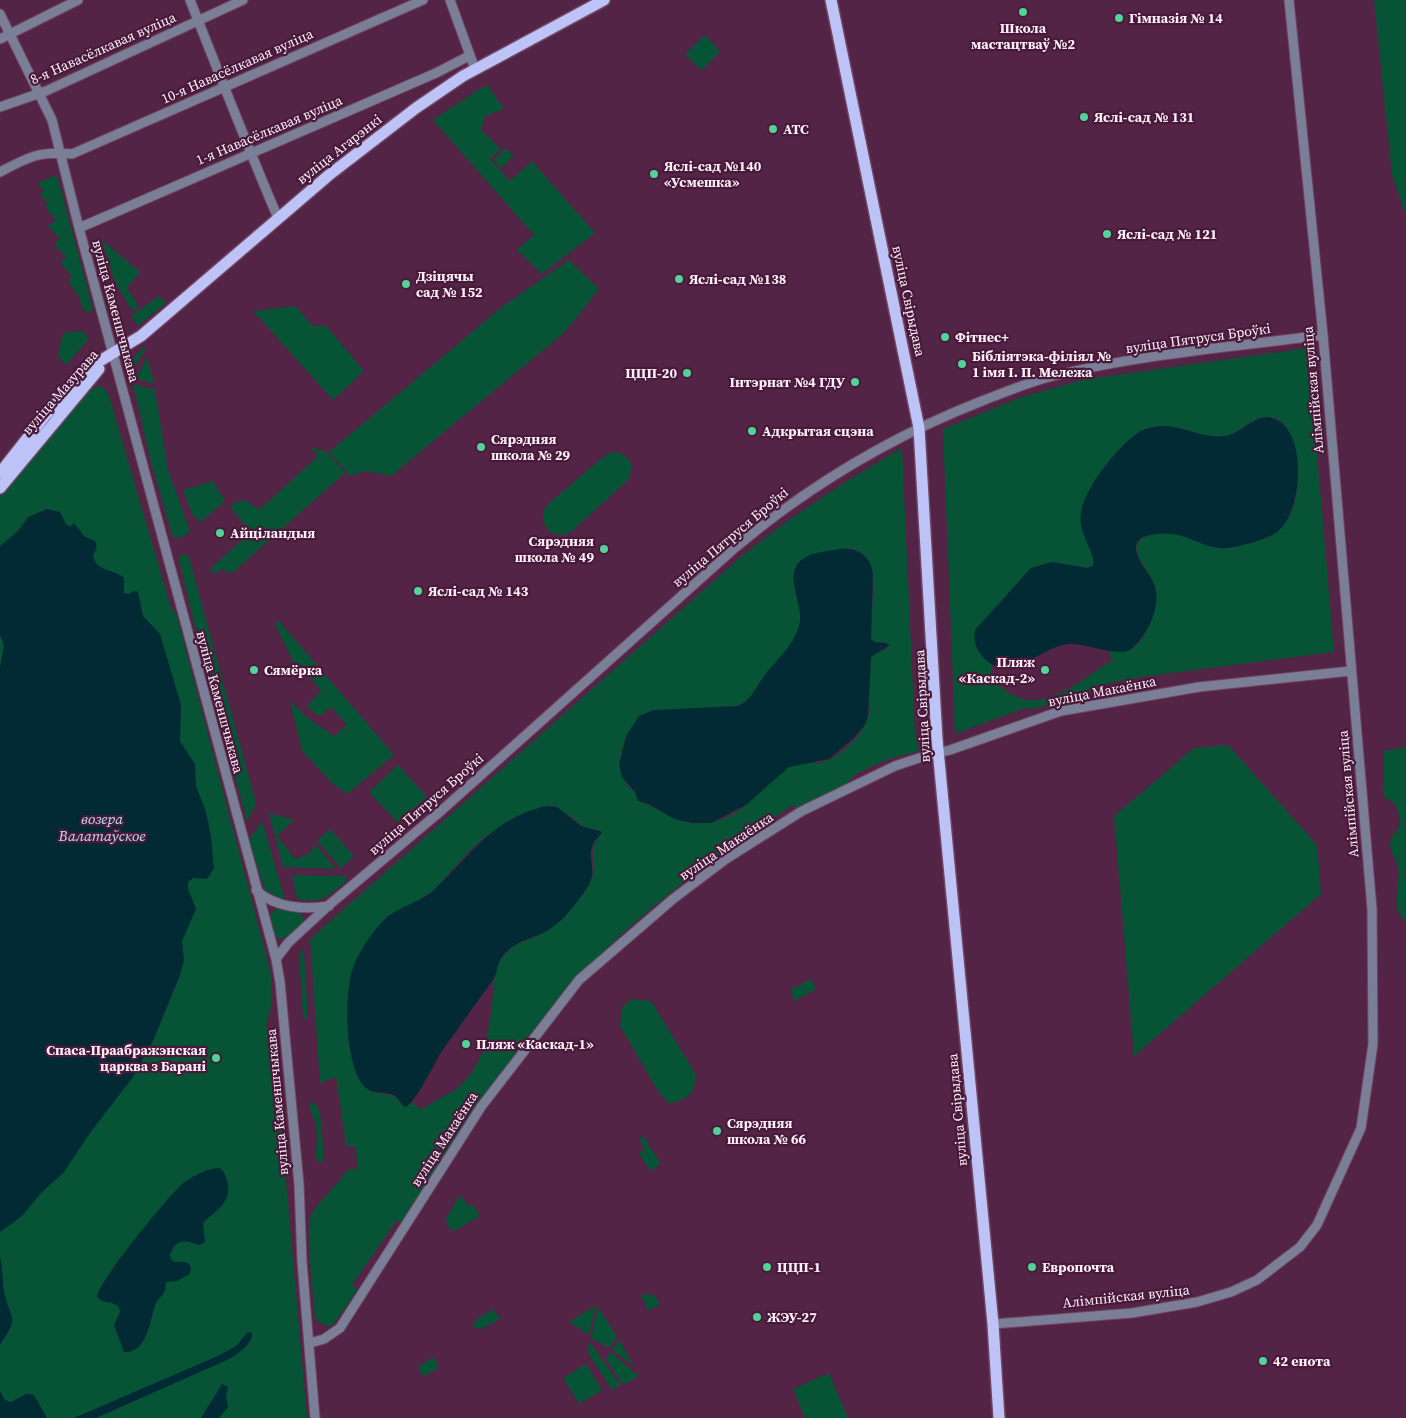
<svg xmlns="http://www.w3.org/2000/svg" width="1406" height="1418" viewBox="0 0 1406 1418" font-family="'Source Serif 4',serif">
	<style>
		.green { fill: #075335; fill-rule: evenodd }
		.water { fill: #022a34 }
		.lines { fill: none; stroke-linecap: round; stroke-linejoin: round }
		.minor-casing { stroke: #6f4562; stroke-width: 11 }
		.major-casing { stroke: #6f4562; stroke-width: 14 }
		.minor { stroke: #7b7e97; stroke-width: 9 }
		.major { stroke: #bec3f7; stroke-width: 11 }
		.poi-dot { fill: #51d398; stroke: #49193b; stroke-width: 2 }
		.labels { text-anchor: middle; stroke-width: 4.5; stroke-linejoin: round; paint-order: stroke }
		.poi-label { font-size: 14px; font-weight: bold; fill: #fdf1f8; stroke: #49193b; text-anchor: start }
		.street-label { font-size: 14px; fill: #fdf1f8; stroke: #49193b }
		.water-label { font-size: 15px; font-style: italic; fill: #afe2f3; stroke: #49193b }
	</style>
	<rect width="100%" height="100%" fill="#542446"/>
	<!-- green -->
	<path class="green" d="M1374,0H1406V216L1392,175Z
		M705,35L720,52L703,69L699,68L685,54Z
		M488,86L504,109L485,116L481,130L501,149L490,159L510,181L532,161L595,233L542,274L517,250L534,235L433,120L481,88Z
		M506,148L514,156L501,168L494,160Z
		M57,175L93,309L90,313L82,308L79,297L68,281L72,277L60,262L66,257L54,244L60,239L48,226L56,220L45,207L48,204L40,194L44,191L37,183Z
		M102,240L140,272L127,288L139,307L132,311L115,282Z
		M569,260L599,289L565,332L391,476L366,471L350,476L329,452L503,306Z
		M159,296L166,303L138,326L131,316Z
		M295,306L313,326H326L364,371L333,400L253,311Z
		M82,331L89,339L66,365L58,356L63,333Z
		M144,347L146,349L127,379L126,365Z
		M1308,348L1334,652L1141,677L1094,686L1079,698L1031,709L1024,708L955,734L943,429L1019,398L1082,380ZM1271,417C1303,424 1302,492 1290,515C1287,522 1279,531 1272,535C1258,543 1230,549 1213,547C1204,545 1195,538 1185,535C1170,531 1139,530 1136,549C1139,564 1152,573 1155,588C1159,605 1146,647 1126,651C1121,653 1115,650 1110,649L1111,661C1081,679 1042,719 1005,690C996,683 990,676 991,664L976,648L975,630L1031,568L1052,562L1087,568L1093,566L1094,558L1081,512C1088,482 1131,424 1165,426C1185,427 1205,440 1225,436C1237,435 1244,424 1255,420C1260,418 1266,418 1271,417Z
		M147,357L154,384L136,378Z
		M133,384L155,390L168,470L190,531L182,537L173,538L150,458Z
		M98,386L104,388L109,396L171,608L177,616L271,974L272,1004L266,1025L275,1056L307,1418H0V496L86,392Z
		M311,448L326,451L345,473L231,574L223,569L213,574L210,569L251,532L230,507C241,496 249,501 259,510L318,456Z
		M902,448L915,733L919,751L886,760L856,774L844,786L797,809L793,805L775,817L778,822C676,876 585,960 516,1053C475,1107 440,1166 402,1223L397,1220L352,1285L358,1290L332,1326H327L316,1320L314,1308C313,1291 305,1227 311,1215C321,1198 337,1186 347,1170L358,1168L355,1146H346L336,1077L320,1083L310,939L742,556C794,514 844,482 902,448ZM849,548C887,555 868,612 871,639L875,642H885L887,649L875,653L871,657C866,679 875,705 865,725C858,740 835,761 819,763C809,764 798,761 789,767C761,784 746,817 709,823C678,827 663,809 638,801L635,792L627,785L619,765L623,747L639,716L650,711L737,706C751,702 757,686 765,675C778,658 797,644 800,621C802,602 788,581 797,564L811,555ZM551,805L569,815L585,828L602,831L593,847L594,874L580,898L562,919L544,933L513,946L499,961L495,973L491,1015L484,1050L471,1074L458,1088L420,1110L413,1102L405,1107L394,1096L371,1092L362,1083L355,1071L349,1037L348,996L357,958L385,919L432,892L473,847L489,834L529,812Z
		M611,452L620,453L628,458L632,466L629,479L572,531L564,535L550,533L543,521V512L548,504L603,457Z
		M213,481L225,501L201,522L192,514L183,490Z
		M181,553L188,556L190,561L256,803L247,822L224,735L228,727L223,708L215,703L210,683L212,675L208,659L202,656L182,573L179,561Z
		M278,620L394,755L347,794L333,784L302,751L290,701L309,719L334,736L347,725L331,707L321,715L315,714L307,706L321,691L301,665L296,668L275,624Z
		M1228,745L1317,845L1321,894L1134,1056L1114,816L1194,748Z
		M1406,747V922C1388,905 1402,886 1398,866C1396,859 1390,852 1390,844C1390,835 1399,831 1400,824C1401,818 1397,810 1396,805L1383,796L1384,751Z
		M398,765L427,797L397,822L369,792Z
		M269,813L294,820L277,836L295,859L308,854L316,845L336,869L283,867Z
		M262,821L285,900L272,898L266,894L249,840Z
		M330,829L354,856L341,868L317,841Z
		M292,875L346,876L347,881C327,896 324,904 297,899Z
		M287,908C296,910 305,912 303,923L288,937L279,939L273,934L269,917L275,909Z
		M302,950L304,952L308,1017L306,1019L303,1016L299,954Z
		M811,979L816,989L795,1001L790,990Z
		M632,999L651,1001L695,1073C698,1092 686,1102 668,1103L658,1091L620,1026L622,1007Z
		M312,1101L317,1106L320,1113L324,1158L321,1163L316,1160C316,1139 320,1127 309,1107Z
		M643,1136L661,1164L650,1171L639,1153L645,1149L638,1139Z
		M460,1195L468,1206L472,1204L480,1216L452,1232L445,1220Z
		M641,1294L654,1295L660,1304L648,1311Z
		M596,1305L589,1335L569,1322Z
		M598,1307L617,1337L609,1348L591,1338Z
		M493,1309L500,1319L482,1329L472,1327L477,1319Z
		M619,1340L634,1366L612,1350Z
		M590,1341V1342L620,1385L612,1390L587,1351Z
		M610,1352L639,1376L623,1385L606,1359Z
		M433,1357L439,1367L423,1377L418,1367Z
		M586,1364L602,1390L579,1404L563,1378Z
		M829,1373L848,1418H805L793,1389Z"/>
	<!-- water -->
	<path class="water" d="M1266,417C1310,419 1305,516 1274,534C1263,540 1231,550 1219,548C1195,545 1185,531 1157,534C1151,535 1144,535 1139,540C1128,553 1150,572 1154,584C1160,599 1154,618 1146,631C1141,639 1136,646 1128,651C1113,655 1088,644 1070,644C1042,645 1008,687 982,656C976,648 973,639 975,630L1031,568L1052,562L1087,568L1093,566C1097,555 1077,533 1081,512C1085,487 1118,446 1139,432C1146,428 1156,426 1165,426C1185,427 1205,439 1225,436C1240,434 1250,419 1266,417Z
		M47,509L60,512L66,524L70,527L74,523L85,537L95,541L97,547L93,556C97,573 114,568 124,578V593L128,594L134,591L138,592L143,616L160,634L181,705L180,741L195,764L196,786L206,812L211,837L214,868L207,879L193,878L188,882V889L196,909L182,941L184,960L180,975L153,1041L133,1077L90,1133L64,1172L42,1192L22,1216L0,1232V667L4,645L0,635V546L18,531L28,517Z
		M839,549C856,547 871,555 873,574L871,638L874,642L886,643L890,645L871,657L868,715L865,725L854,738L829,759L789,767L746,805L711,823H692L674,819L649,804L638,801L635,792L622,777L619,765L626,736L639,716L654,710L737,706C751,702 756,686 765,675C778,658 796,644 800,621C802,604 787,580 797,565C805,552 825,552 839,549Z
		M546,806L557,807L581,826L602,832C600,836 595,839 593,844C586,862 600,870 585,891C574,906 562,923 545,932C531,939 516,941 505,953C497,961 498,972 493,980C476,1003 459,1027 442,1051C434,1063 415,1105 405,1107C401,1104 399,1099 395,1096C385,1090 373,1096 364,1086C345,1065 344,998 352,971C357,954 371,933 384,920C398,906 421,903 435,889C471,854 494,818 546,806Z
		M219,1168C224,1171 226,1175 227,1181C233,1202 216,1210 203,1223L205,1242L199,1245C185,1240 176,1238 170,1255L172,1261C180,1264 185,1258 191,1267L190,1274L177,1281L166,1282C165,1286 166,1289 164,1293C162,1297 158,1298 156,1303C150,1318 148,1354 124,1352L114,1325L120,1312L119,1307C112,1300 104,1305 97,1297C96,1284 167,1198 181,1185C188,1178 208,1168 219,1168Z
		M0,1256C3,1269 2,1279 4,1291C10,1322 21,1314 0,1345Z
		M248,1332L252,1333C253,1344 237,1355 227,1360L96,1418H74L220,1355L236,1346Z
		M222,1384L228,1387L226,1396L228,1407L219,1418H201Z
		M0,1391L5,1400L11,1402L26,1394L34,1395L47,1418H0Z"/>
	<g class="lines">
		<!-- minor casing -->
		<g class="minor-casing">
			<path id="minor" d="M190,0C219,73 247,146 278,218
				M450,0L475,69
				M0,14L52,120L79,228L276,959L280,982L299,1184L302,1262L315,1418
				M0,39L78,0
				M0,107L46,91L243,0
				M0,172C29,157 38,151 72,154L423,0
				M79,228L436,73L469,56
				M256,890C275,908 304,910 329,906
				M276,959L288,943L329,905L442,810L736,547C810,485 892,436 982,401C1005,392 1029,382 1053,376C1141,354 1233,347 1323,335
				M993,1324L1132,1313L1197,1302L1231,1292L1257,1280L1300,1247L1317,1225L1361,1128L1373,1044L1372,909L1323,335L1289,0
				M310,1343L324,1339L340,1328L481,1107L579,980L673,899L726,859L802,811L895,766L922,757L950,750L1061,711L1199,687L1351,671"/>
		</g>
		<!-- major casing -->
		<g class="major-casing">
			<path id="major" d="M831,0L919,428L937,739L993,1324L999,1418
				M0,473L44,417L90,367L141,336L329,175L416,108L463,76L604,0
				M0,488L99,369"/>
		</g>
		<!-- minor -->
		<use href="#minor" class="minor"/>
		<!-- major -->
		<use href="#major" class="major"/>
	</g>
	<!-- markers -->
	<g class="poi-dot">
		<circle cx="1023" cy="12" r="5"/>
		<circle cx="1119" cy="18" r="5"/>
		<circle cx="1084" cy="117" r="5"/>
		<circle cx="773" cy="129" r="5"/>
		<circle cx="654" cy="174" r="5"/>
		<circle cx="1107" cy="234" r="5"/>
		<circle cx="679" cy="279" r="5"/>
		<circle cx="406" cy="284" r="5"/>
		<circle cx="945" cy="337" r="5"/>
		<circle cx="962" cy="364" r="5"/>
		<circle cx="687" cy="373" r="5"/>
		<circle cx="855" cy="382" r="5"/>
		<circle cx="752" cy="431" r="5"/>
		<circle cx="481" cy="447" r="5"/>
		<circle cx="220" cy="533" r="5"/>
		<circle cx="604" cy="549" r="5"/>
		<circle cx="418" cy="591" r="5"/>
		<circle cx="254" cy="670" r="5"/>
		<circle cx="1045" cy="670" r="5"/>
		<circle cx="466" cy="1044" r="5"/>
		<circle cx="216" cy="1058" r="5"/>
		<circle cx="717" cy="1131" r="5"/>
		<circle cx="767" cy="1267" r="5"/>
		<circle cx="1032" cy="1267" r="5"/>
		<circle cx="757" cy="1317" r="5"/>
		<circle cx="1263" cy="1361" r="5"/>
	</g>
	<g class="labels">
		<!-- poi labels -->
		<g class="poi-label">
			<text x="1129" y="23">Гімназія № 14</text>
			<text x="1023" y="33" text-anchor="middle">Школа<tspan x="1023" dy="16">мастацтваў №2</tspan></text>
			<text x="1094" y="122">Яслі-сад № 131</text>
			<text x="783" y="134">АТС</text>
			<text x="664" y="171">Яслі-сад №140<tspan x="664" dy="16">«Усмешка»</tspan></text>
			<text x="1117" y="239">Яслі-сад № 121</text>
			<text x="416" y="281">Дзіцячы<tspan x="416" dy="16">сад № 152</tspan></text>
			<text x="689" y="284">Яслі-сад №138</text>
			<text x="955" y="342">Фітнес+</text>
			<text x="972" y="361">Бібліятэка-філіял №<tspan x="972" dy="16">1 імя І. П. Мележа</tspan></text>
			<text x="677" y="378" text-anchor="end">ЦЦП-20</text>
			<text x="845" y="387" text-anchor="end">Інтэрнат №4 ГДУ</text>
			<text x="762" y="436">Адкрытая сцэна</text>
			<text x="491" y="444">Сярэдняя<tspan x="491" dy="16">школа № 29</tspan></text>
			<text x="230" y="538">Айціландыя</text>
			<text x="594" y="546" text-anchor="end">Сярэдняя<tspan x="594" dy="16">школа № 49</tspan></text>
			<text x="428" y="596">Яслі-сад № 143</text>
			<text x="1035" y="667" text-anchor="end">Пляж<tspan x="1035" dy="16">«Каскад-2»</tspan></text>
			<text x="264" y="675">Сямёрка</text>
			<text x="476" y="1049">Пляж «Каскад-1»</text>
			<text x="206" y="1055" text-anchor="end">Спаса-Праабражэнская<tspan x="206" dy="16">царква з Барані</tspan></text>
			<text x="727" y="1128">Сярэдняя<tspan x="727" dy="16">школа № 66</tspan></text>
			<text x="777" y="1272">ЦЦП-1</text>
			<text x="1042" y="1272">Европочта</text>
			<text x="767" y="1322">ЖЭУ-27</text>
			<text x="1273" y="1366">42 енота</text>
		</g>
		<!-- street labels -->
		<g class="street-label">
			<text transform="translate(103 48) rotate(-24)" y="5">8-я Навасёлкавая вуліца</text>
			<text transform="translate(237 66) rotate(-24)" y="5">10-я Навасёлкавая вуліца</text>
			<text transform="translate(269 130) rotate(-23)" y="5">1-я Навасёлкавая вуліца</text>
			<text transform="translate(339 149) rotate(-38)" y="5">вуліца Агарэнкі</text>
			<text transform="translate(909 301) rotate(78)" y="5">вуліца Свірыдава</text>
			<text transform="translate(116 311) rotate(75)" y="5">вуліца Каменшчыкава</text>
			<text transform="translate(1198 338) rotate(-8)" y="5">вуліца Пятруся Броўкі</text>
			<text transform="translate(1313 390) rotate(-95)" y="5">Алімпійская вуліца</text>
			<text transform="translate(60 392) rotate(-49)" y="5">вуліца Мазурава</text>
			<text transform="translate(730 537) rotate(-40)" y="5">вуліца Пятруся Броўкі</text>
			<text transform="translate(1102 691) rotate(-11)" y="5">вуліца Макаёнка</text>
			<text transform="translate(220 702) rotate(75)" y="5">вуліца Каменшчыкава</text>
			<text transform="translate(922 706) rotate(-93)" y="5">вуліца Свірыдава</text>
			<text transform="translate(1348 794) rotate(-95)" y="5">Алімпійская вуліца</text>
			<text transform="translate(426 804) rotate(-41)" y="5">вуліца Пятруся Броўкі</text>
			<text transform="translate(726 846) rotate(-34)" y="5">вуліца Макаёнка</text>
			<text transform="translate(277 1102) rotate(-95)" y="5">вуліца Каменшчыкава</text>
			<text transform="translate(957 1110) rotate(-95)" y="5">вуліца Свірыдава</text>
			<text transform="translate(444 1139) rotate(-57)" y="5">вуліца Макаёнка</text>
			<text transform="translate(1126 1296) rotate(-6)" y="5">Алімпійская вуліца</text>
		</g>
		<!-- water labels -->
		<g class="water-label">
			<text x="102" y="824">возера<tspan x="102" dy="17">Валатаўское</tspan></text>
		</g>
	</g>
</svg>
